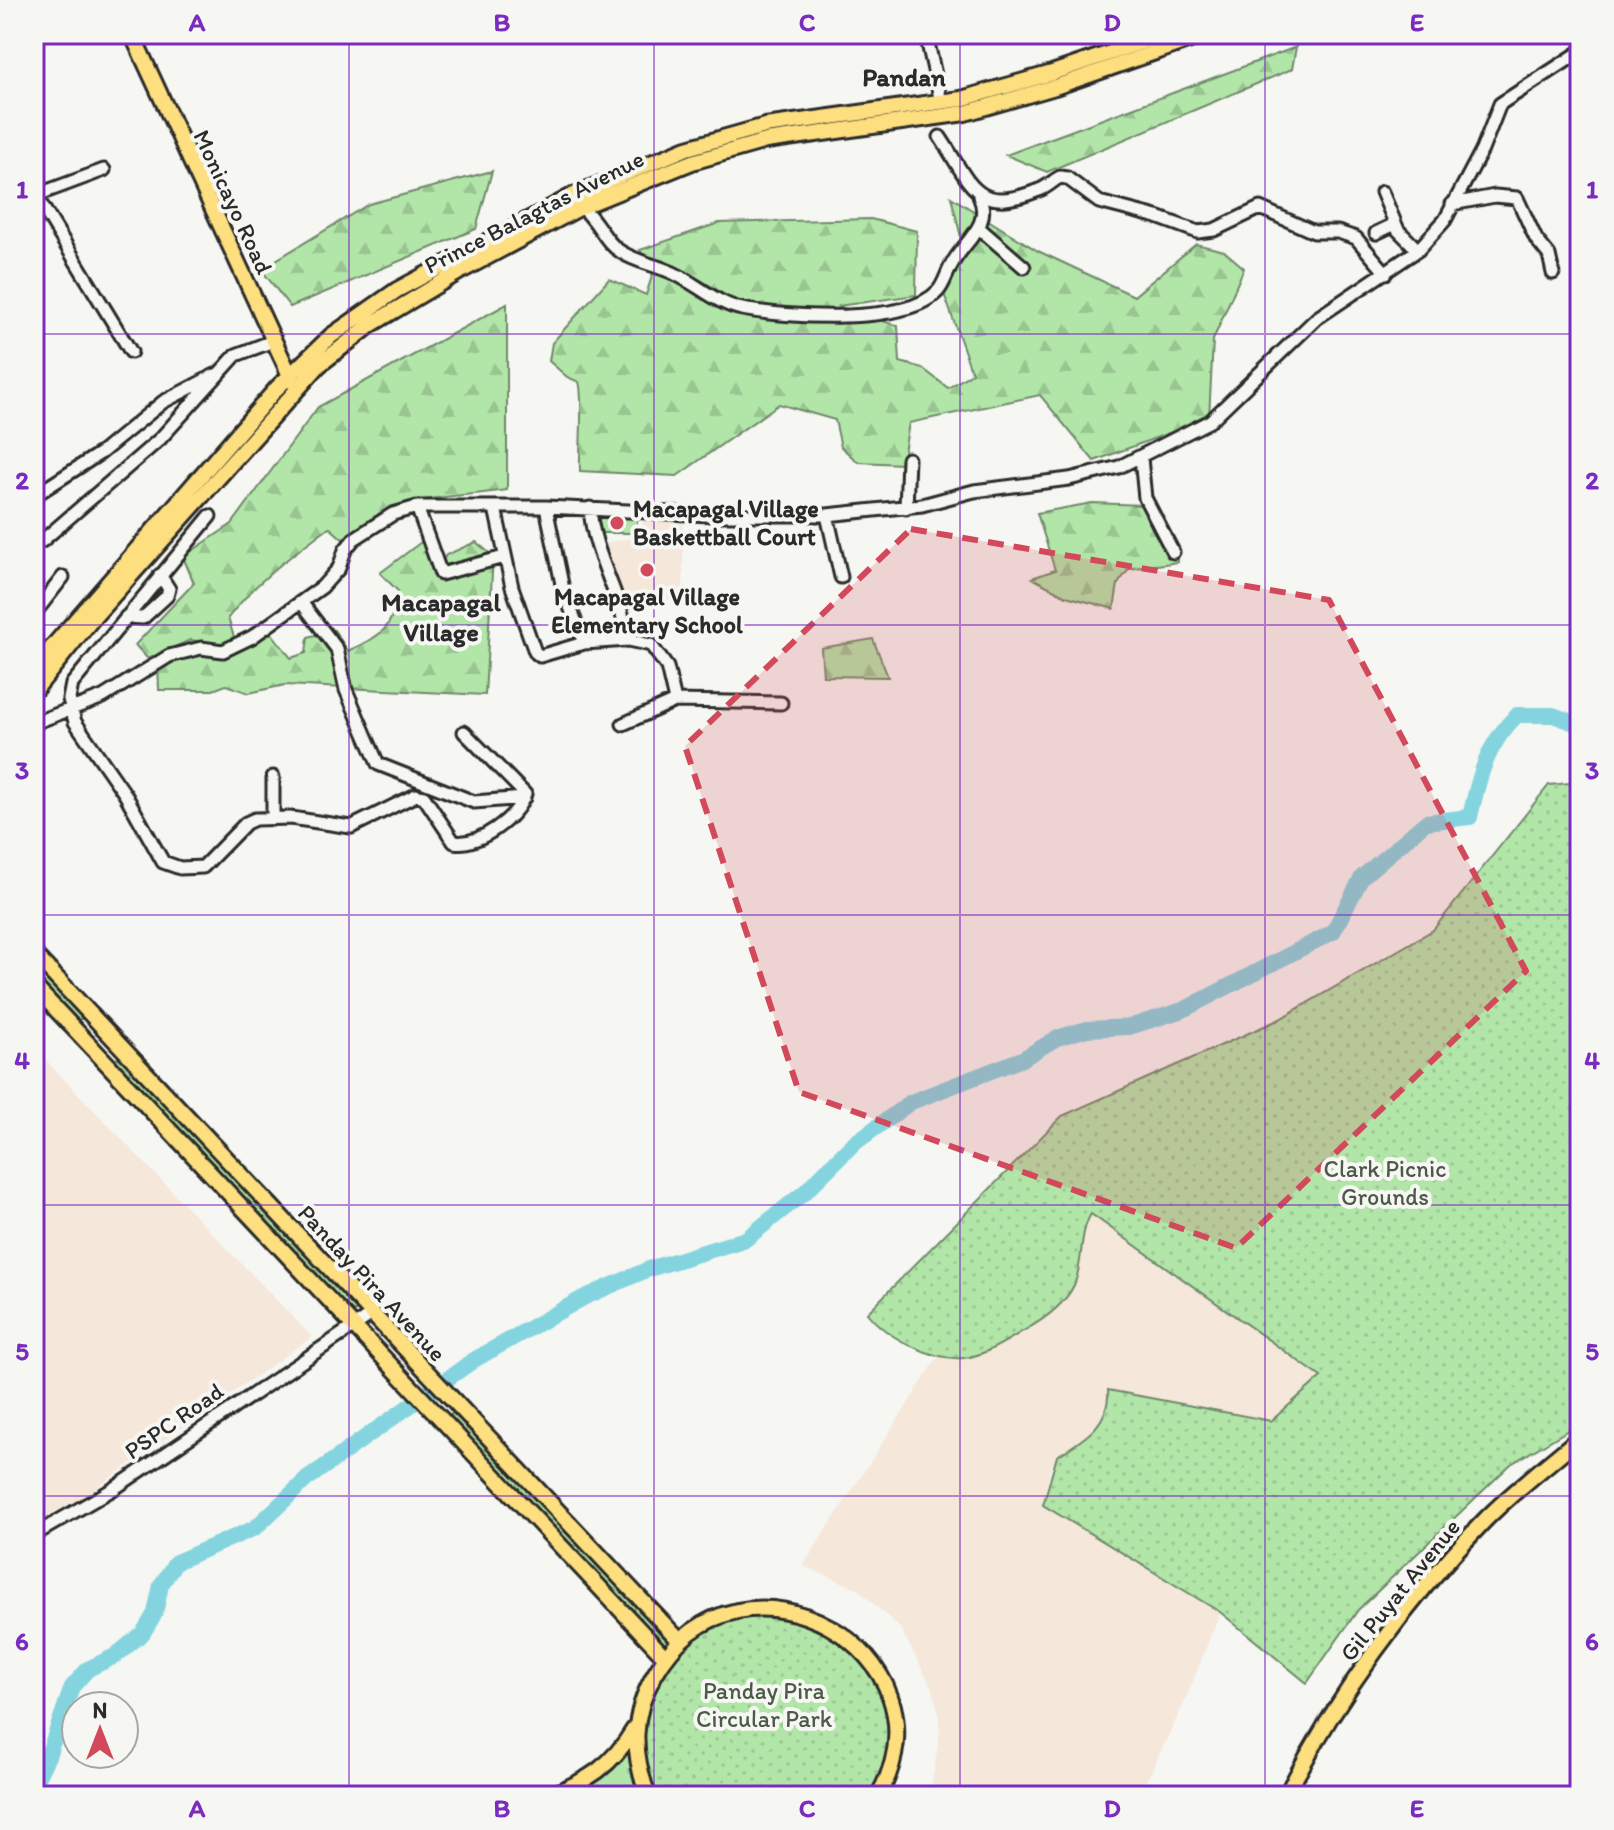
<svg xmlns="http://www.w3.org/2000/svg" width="1614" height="1830" viewBox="0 0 1614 1830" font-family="Itim,sans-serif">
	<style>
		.built { fill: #f5e7da }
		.grass { fill: url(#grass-tufts); stroke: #6e886a; stroke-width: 2 }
		.forest { fill: url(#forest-firs); stroke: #6e886a; stroke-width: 2 }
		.park { fill: url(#park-dots); stroke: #6e886a; stroke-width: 2 }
		.pitch { fill: #b2e6a8; stroke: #6e886a; stroke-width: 2 }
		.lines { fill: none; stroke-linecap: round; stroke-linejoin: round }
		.river { stroke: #84d4df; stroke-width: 16 }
		.minor-casing { stroke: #2b2b2b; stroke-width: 17 }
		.major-casing { stroke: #2b2b2b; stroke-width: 20 }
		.minor { stroke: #f6f6f2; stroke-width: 11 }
		.major { stroke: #fddf80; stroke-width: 14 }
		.marked { fill: #d1495b; fill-opacity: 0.2; stroke: #d1495b; stroke-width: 6; stroke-dasharray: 16 10; stroke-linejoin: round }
		.grid { fill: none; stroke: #7b2cbf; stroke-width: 2; stroke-opacity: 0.55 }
		.poi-dot { fill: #d1495b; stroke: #f6f6f2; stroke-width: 3 }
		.labels { text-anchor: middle; stroke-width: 8; stroke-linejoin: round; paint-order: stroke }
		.street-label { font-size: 24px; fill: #2b2b2b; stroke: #f6f6f2 }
		.poi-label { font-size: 24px; font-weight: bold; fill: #2b2b2b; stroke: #f6f6f2; text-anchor: start }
		.park-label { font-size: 24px; fill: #4d5a4a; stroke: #f6f6f2 }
		.neighbourhood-label { font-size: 26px; font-weight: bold; fill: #2b2b2b; stroke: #f6f6f2 }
		.neatline { fill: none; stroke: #7b2cbf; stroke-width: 3 }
		.grid-label { font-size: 26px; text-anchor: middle; font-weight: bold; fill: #7b2cbf }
	</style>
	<defs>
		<pattern id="grass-tufts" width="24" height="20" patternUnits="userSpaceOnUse" patternTransform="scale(2)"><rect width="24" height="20" fill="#b2e6a8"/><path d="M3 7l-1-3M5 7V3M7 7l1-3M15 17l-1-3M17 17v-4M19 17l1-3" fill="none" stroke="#99c591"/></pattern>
		<pattern id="forest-firs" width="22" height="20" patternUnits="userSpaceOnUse" patternTransform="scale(2)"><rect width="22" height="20" fill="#b2e6a8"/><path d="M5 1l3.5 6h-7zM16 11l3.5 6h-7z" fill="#99c591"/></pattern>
		<pattern id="park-dots" width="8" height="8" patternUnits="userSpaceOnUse" patternTransform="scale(2)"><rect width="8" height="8" fill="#b2e6a8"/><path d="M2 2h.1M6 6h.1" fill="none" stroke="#99c591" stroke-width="1.8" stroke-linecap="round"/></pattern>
	</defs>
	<rect width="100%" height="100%" fill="#f6f6f2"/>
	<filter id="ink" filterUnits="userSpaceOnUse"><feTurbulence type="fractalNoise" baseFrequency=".0125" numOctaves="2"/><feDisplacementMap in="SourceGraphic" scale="16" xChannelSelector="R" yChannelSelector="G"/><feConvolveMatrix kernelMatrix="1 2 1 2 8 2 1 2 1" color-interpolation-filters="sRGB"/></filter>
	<g filter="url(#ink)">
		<!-- built -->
		<path class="built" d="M683,515V595L631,612L599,545L638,536L645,517Z
			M34,1048L312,1337L90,1492L34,1524Z
			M1090,1213L1322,1377L1271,1421L1109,1391L1104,1416L1086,1439L1057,1456L1051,1467L1043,1505L1220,1612L1185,1701L1139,1796H930L940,1732L938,1709L933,1689L900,1628L857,1588L803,1566L940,1354L961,1358L1074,1285L1084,1227Z"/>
		<!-- grass -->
		<path class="grass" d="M34,961L86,1016L84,1019H77L34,973Z
			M120,1053L356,1304L357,1311L349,1312L116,1061Z
			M452,1413L486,1442L669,1643L663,1644L449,1416Z
			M629,1748L642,1796H566L606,1775Z"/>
		<!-- forest -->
		<path class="forest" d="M1296,47L1292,69L1047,172L1006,155Z
			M492,171L476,229L290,307L261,269L369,204Z
			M951,197L1038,251L1134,296L1196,244L1224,251L1244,268L1213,340L1209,418L1094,461L1040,395L909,423L902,464L858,462L841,447L835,420L779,404L677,476L580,471C579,451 584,396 579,382L567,377L549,361L552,343L609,279L646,295L653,273L640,250L719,223L871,219L917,231L916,295L838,306L898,326L900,362L922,368L948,388L972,373L940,282L962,241Z
			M507,304V490C449,499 386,493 345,541L329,527C292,555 255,582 228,618L234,637L224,644L190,640L148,659L135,645L194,583L183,557L232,524L318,407Z
			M1092,503L1143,505L1178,562L1129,569L1118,584L1114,609L1066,596L1032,578L1055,570L1037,513Z
			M425,539L437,570L446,555L476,542L493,556L485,695L285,685L249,693L226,685L213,690H159L158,663L220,648L266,626L291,658L306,653L308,637L334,630L348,651C383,634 392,631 398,591L380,573Z
			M873,639L888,677L823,676L821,648Z"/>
		<!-- park -->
		<path class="park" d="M1580,782V1423L1511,1464L1358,1610L1307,1683L1220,1612L1043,1505L1057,1456C1083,1440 1110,1425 1108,1390L1271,1421L1321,1377L1091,1214C1078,1236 1084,1262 1074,1285C1065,1304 1043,1320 1025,1330C1006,1341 986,1355 964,1358C932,1361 886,1337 867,1313L1062,1116L1278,1020L1433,930L1549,785Z
			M755,1611L816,1622L865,1661L880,1688L888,1718V1750L872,1796H654L638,1736L654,1682L697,1634Z"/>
		<!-- pitch -->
		<path class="pitch" d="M637,513V533H597V514Z"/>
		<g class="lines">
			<!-- river -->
			<path class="river" d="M34,1784L48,1756L72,1687L88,1669L115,1656L143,1633L155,1613L161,1585L176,1562L255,1528L307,1479L474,1360L583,1298L649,1269L746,1239L805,1192L852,1145L911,1102L1022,1059L1057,1038L1087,1029L1129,1027L1183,1010L1333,932L1362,877L1426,822L1470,817C1479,776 1487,744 1517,715H1553L1580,725"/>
			<!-- minor casing -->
			<g class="minor-casing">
				<path id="minor" d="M926,34L941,102
					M940,137C971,183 974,216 1039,190C1048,187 1052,181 1060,177L1067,178L1099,202L1157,217L1198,232L1214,230L1260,208L1314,232H1338L1356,238L1386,273
					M1382,192L1398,230L1418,250
					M34,196L104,170
					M36,196L131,352
					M1452,204L1495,196L1517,198L1536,239L1549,255L1553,273
					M581,207C598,220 604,242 621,252C635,261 651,264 666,270C692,279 715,304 742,309C785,317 906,326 938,291C944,285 947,272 952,264C964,241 993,225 979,196
					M979,228L1024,267
					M1376,233L1395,224
					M1141,458L1145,498L1173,552
					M34,496L102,452L163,402L215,375
					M417,507L441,574L504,557
					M546,507L563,589L584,643L628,640L651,645L667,667L675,701
					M495,508L512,587L535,652L540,656L584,643
					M590,508C593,555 621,594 628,640
					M906,508L908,459
					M827,515L841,577
					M210,516L72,684L69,699L75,722L125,794L163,862L180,868L203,867L246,823L255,819L291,818L351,827L416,795L424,797L454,842C479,846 517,818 525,794L464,732
					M34,542L42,541L160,439L236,355L273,341
					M301,602L337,649L346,690L378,764L474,802L524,798
					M34,614L63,577
					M126,617L143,618L167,596L169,589L160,575
					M34,723L103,697L169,656L201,648L223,651L252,637L322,587L339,568L345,550L354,539L393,514L417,507H546L710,515H827L922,505L974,491L1069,479L1119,467L1210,421L1317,318L1418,250L1445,220L1482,150L1500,104L1580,52
					M623,724L675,701L781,703
					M273,777V817
					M34,1535L115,1488L372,1314"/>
			</g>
			<!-- major casing -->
			<g class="major-casing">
				<path id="major" d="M132,34L293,382
					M34,668L277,388L331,336L397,290L574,195L687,148L765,126L961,99L1052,73L1165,34
					M34,691L92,619L319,365L372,324L459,272L581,207L692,162L766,141L965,113L1055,87L1207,34
					M34,954L680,1641
					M34,986L665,1657
					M548,1796C588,1781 612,1766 634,1729
					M648,1796C632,1752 631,1715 655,1674C739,1527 961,1654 878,1796
					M1286,1796C1336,1697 1406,1602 1483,1522C1513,1491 1548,1465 1580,1437"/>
			</g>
			<!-- minor -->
			<use href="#minor" class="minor"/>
			<!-- major -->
			<use href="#major" class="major"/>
		</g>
	</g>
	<!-- marked area -->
	<path class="marked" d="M911,529L1329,600L1526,971L1236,1248L799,1092L685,746Z"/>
	<!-- grid -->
	<path class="grid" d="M349,34V1796M654,34V1796M960,34V1796M1265,34V1796M34,334H1580M34,625H1580M34,915H1580M34,1205H1580M34,1496H1580"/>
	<!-- markers -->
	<g class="poi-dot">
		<circle cx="617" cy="523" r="8"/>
		<circle cx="647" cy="570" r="8"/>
	</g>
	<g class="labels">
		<!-- street labels -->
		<g class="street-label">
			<text transform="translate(233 202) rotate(65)" y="8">Monicayo Road</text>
			<text transform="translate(534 212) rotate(-27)" y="8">Prince Balagtas Avenue</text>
			<text transform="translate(372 1283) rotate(47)" y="8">Panday Pira Avenue</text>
			<text transform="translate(174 1421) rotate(-35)" y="8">PSPC Road</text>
			<text transform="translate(1400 1590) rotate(-51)" y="8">Gil Puyat Avenue</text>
		</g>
		<!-- poi labels -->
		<g class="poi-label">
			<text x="633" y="517">Macapagal Village<tspan x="633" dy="28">Baskettball Court</tspan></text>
			<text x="647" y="605" text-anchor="middle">Macapagal Village<tspan x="647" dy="28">Elementary School</tspan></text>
		</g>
		<!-- park labels -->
		<g class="park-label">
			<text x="1385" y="1177">Clark Picnic<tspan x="1385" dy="28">Grounds</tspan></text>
			<text x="764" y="1699">Panday Pira<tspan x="764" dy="28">Circular Park</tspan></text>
		</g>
		<!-- neighbourhood labels -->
		<g class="neighbourhood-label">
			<text x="904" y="86">Pandan</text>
			<text x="441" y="611">Macapagal<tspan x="441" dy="30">Village</tspan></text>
		</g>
	</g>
	<!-- margin -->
	<rect width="1614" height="1830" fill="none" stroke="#f6f6f2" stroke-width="88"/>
	<!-- north arrow -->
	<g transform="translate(100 1730)"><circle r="38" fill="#f6f6f2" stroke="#a5a5a2" stroke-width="2"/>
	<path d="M0-6L14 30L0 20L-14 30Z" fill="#d1495b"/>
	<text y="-12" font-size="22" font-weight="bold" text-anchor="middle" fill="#2b2b2b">N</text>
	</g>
	<rect x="44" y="44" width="1526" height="1742" class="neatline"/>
	<g class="grid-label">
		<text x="197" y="31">A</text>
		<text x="502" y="31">B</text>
		<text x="807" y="31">C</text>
		<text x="1112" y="31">D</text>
		<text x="1417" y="31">E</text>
		<text x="22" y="198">1</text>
		<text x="1592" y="198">1</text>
		<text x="22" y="489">2</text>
		<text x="1592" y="489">2</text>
		<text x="22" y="779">3</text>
		<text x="1592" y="779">3</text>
		<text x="22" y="1069">4</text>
		<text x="1592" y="1069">4</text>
		<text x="22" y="1360">5</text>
		<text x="1592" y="1360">5</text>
		<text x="22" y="1650">6</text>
		<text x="1592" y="1650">6</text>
		<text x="197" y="1817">A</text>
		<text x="502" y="1817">B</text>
		<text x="807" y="1817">C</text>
		<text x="1112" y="1817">D</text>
		<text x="1417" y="1817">E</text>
	</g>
</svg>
